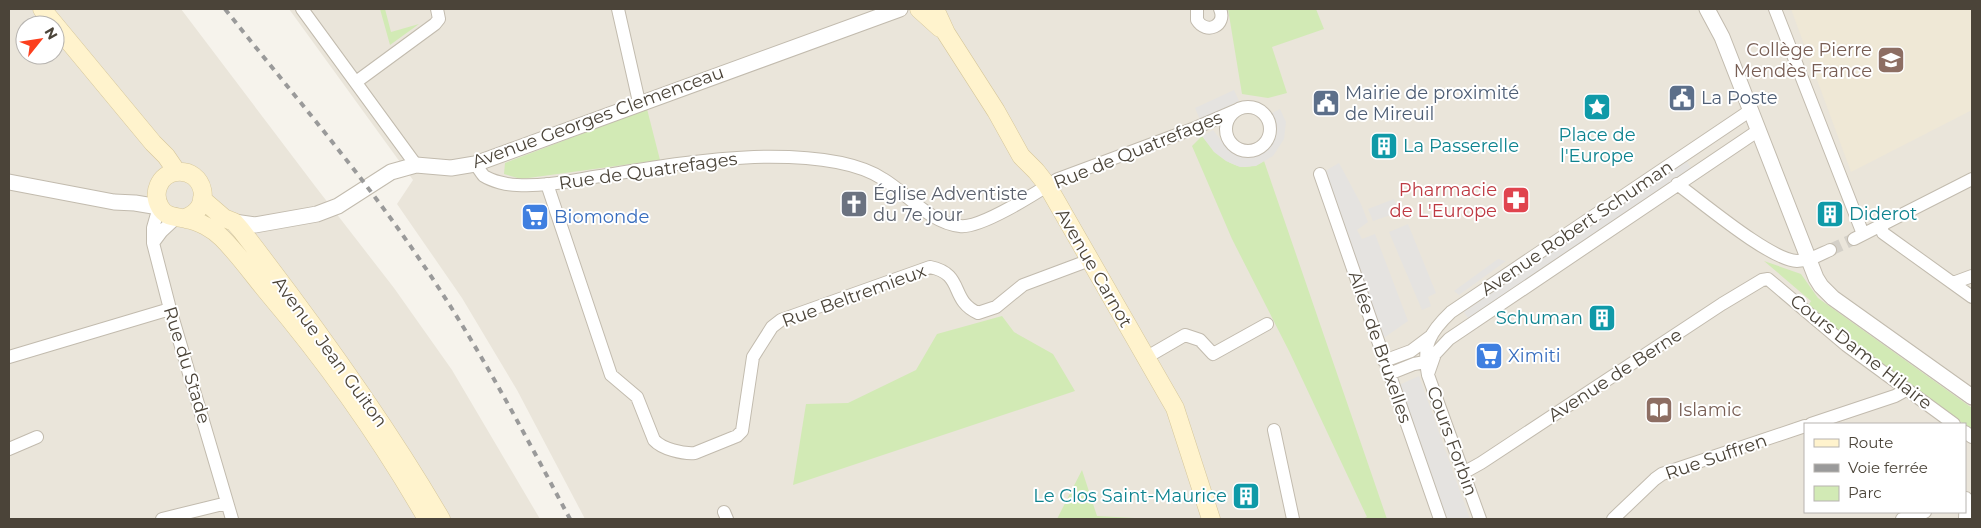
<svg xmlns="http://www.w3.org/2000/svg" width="1981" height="528" viewBox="0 0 1981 528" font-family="Montserrat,sans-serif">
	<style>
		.residential { fill: #eae5da; fill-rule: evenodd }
		.education { fill: #efe8d6 }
		.green { fill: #d2eab5 }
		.parking { fill: #e5e3e0 }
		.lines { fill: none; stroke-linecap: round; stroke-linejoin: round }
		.minor-tunnel { stroke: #d4d0c8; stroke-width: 12; stroke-dasharray: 12 6; stroke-linecap: butt }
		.minor-casing { stroke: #c2bbae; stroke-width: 14 }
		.tertiary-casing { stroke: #c2bbae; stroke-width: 17 }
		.secondary-casing { stroke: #d6c79b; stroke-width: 19 }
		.minor { stroke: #fff; stroke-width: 12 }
		.tertiary { stroke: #fff; stroke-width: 15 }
		.secondary { stroke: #fff3cd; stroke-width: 18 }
		.rail { stroke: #9a9a9a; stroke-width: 4; stroke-dasharray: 6 6; stroke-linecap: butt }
		.labels { text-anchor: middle; stroke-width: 4; stroke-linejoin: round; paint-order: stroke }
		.education-label { font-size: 18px; fill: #785e54; stroke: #fff; text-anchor: end }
		.service-label { font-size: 18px; fill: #4e5e75; stroke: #fff; text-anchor: start }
		.street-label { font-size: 18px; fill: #4b4439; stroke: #fff }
		.culture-label { font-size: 18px; fill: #0d838f; stroke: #fff; text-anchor: start }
		.health-label { font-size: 18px; fill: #be3a42; stroke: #fff; text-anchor: end }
		.worship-label { font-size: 18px; fill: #5b616d; stroke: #fff; text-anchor: start }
		.shop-label { font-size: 18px; fill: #366cbe; stroke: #fff; text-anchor: start }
	</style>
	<rect width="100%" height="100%" fill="#f6f3ec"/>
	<!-- residential -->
	<path class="residential" d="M9,9H181L315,186L394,288L452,370L540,519H9ZM25,25H55V55H25Z
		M289,9H1972V519H585L517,390L462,298L397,204L413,180ZM1805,424H1965V512H1805Z"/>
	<!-- education -->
	<path class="education" d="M1791,9H1972V110L1851,172Z"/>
	<!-- green -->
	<path class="green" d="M380,9H385L391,32L419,24L390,45Z
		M1228,9H1316L1324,29L1272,47L1287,93L1268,98L1242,94Z
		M647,109L660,160L521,179L504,174L505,163Z
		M1202,136C1218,155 1237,178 1264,161L1387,519H1362L1367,517L1289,351L1232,239L1192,146Z
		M1764,261L1801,274L1818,298L1972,408V430L1836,332L1808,306L1811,301Z
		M1002,316L1014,332L1053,354L1075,391L793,485L806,404L848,403L916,370L937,334Z
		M1082,470L1097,516L1153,519H1057Z"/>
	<!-- parking -->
	<path class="parking" d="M1234,90L1239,101L1200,120L1195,108Z
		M1280,109L1286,122L1284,139L1273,156L1256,166L1240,167L1226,161L1214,152L1202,136L1213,130L1229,150L1242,156L1254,154L1265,149L1272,141L1275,132L1274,122L1270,114Z
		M1685,159L1692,169L1469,320L1464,312Z
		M1339,163L1361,204L1368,222L1357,230L1362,239L1375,234L1408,321L1378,342L1320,174Z
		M1394,199L1399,212L1373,221L1368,209Z
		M1408,224L1436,293L1428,297L1431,306L1422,310L1389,232Z
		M1498,259L1506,261L1459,295L1454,291Z
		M1419,376L1470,519H1445L1399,385Z"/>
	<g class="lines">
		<!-- minor-tunnel -->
		<path class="minor-tunnel" d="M1830,250L1854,239"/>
		<!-- minor casing -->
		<g class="minor-casing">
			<path id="minor" d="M302,9L416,165
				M618,9L639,102
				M1197,9V20C1206,35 1227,26 1220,9
				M1775,9L1863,234
				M356,82L435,24L439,19L437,9
				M1226 129a22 22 0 1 1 44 0a22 22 0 1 1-44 0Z
				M475,164C478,167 481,173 484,176C492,181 507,185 517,185C547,187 578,179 607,175C656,167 704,159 754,157C792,156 851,158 883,179C908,194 930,223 960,226C981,229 1039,191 1058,179L1195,128L1237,110
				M1320,174L1440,519
				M547,184L611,375L637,397L654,440C662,449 683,454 695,453L737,436L742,431L753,357L772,327L781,320L930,267C965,274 949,300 978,313L996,307L1023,285L1090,260
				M1677,184C1702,202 1770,260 1797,261C1809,261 1819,255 1830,250
				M159,207L153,228V243L170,309L232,519
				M1881,225L1883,233L1972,297
				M1854,239L1972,179
				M153,243L162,231L176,218
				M1953,283L1972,276
				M9,357L170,309
				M1147,357L1185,335L1200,340L1213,354L1267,324
				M1384,361L1411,351L1431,336
				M1389,374L1414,364L1425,362
				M1428,374L1435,354L1449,339L1759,130
				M1811,424L1895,396L1906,390
				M1274,430L1293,519
				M1965,432L1972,437
				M9,449L37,437
				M1463,473L1481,463L1722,304L1762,280L1768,279L1846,345L1954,424
				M724,512L727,519
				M162,519L227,503
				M1480,519L1428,375C1422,345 1430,332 1451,312L1751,110
				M1613,519L1655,479L1662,474L1805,426
				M1902,519L1925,512
				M1965,519L1966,498"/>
		</g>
		<!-- tertiary casing -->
		<g class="tertiary-casing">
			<path id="tertiary" d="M1707,9L1722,37L1816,278L1821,286L1833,298L1972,397
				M9,182L114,202L135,203L159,207
				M234,222L255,225L317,214L338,206L391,172L416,165L451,168L475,164L900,9"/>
		</g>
		<!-- secondary casing -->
		<g class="secondary-casing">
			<path id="secondary" d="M42,9L153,143L166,156L177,172
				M919,9L940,28
				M935,9L946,33L996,111L1021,156L1036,171L1047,185L1175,408L1211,519
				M202,199L224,218L234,222L241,230C313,323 382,418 441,519
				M185,218C214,209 205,168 176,172C159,175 152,193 160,207C166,218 176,216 186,219C199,221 213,229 222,238C239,255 253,275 268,293C328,364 381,439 427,519"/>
		</g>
		<!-- minor -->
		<use href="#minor" class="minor"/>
		<!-- tertiary -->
		<use href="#tertiary" class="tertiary"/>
		<!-- secondary -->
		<use href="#secondary" class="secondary"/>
		<!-- rail -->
		<path class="rail" d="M225,9C291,92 361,173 420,260C477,343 523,431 570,519"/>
	</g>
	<!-- icons -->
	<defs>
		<g id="school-square" transform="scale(1.4375)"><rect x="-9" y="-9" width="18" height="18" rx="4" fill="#8d6e63" stroke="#fff"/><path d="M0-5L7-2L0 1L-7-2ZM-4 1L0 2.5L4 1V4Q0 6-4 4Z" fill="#fff"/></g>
		<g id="civic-square" transform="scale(1.4375)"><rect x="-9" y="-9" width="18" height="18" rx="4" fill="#5c6f8a" stroke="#fff"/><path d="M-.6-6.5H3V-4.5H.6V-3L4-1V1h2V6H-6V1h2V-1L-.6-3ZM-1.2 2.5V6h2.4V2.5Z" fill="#fff"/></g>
		<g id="sight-square" transform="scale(1.4375)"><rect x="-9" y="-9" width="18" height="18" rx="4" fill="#0f9aa8" stroke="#fff"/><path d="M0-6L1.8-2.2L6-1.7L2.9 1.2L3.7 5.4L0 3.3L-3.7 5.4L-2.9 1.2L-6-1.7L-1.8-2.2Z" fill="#fff"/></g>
		<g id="building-square" transform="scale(1.4375)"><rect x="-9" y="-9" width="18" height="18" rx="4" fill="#0f9aa8" stroke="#fff"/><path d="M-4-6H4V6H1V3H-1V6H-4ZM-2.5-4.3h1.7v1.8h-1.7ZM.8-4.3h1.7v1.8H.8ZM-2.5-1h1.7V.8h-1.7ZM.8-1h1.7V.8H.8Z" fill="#fff"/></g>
		<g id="pharmacy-square" transform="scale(1.4375)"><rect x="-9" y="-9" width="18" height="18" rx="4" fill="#e0444e" stroke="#fff"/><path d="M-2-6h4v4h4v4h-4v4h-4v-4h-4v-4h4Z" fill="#fff"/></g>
		<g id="church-square" transform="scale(1.4375)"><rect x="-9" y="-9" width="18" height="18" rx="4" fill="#6b7280" stroke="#fff"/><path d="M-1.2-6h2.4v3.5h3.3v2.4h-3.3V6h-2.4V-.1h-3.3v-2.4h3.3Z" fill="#fff"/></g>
		<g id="supermarket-square" transform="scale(1.4375)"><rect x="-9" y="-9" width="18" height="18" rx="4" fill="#3f7fe0" stroke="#fff"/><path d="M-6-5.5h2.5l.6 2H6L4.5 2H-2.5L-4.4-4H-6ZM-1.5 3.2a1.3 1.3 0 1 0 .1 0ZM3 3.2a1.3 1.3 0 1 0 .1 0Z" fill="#fff"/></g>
		<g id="library-square" transform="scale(1.4375)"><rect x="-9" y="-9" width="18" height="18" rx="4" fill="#8d6e63" stroke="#fff"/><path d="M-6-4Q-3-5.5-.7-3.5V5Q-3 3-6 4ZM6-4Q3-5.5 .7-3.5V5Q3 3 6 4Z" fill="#fff"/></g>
	</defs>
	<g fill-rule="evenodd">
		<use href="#school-square" x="1891" y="60"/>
		<use href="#civic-square" x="1682" y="98"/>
		<use href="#civic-square" x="1326" y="103"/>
		<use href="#sight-square" x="1597" y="107"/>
		<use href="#building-square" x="1384" y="146"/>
		<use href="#pharmacy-square" x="1516" y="200"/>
		<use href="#church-square" x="854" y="204"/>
		<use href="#building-square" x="1830" y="214"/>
		<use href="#supermarket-square" x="535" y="217"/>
		<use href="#building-square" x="1602" y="318"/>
		<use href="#supermarket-square" x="1489" y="356"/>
		<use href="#library-square" x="1659" y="410"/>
		<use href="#building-square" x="1246" y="496"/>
	</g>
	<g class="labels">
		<!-- education labels -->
		<g class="education-label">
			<text x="1872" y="56">Collège Pierre<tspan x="1872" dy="21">Mendès France</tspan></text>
			<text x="1678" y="416" text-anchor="start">Islamic</text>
		</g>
		<!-- service labels -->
		<g class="service-label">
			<text x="1345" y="99">Mairie de proximité<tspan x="1345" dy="21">de Mireuil</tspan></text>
			<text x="1701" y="104">La Poste</text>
		</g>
		<!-- street labels -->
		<g class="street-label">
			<text transform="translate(598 117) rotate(-20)" y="6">Avenue Georges Clemenceau</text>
			<text transform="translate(1138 150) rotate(-22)" y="6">Rue de Quatrefages</text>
			<text transform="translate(648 171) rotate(-8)" y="6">Rue de Quatrefages</text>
			<text transform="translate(1577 228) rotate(-34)" y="6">Avenue Robert Schuman</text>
			<text transform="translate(1094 268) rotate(60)" y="6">Avenue Carnot</text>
			<text transform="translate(854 296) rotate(-20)" y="6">Rue Beltremieux</text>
			<text transform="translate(1380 347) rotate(71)" y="6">Allée de Bruxelles</text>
			<text transform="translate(330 352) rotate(54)" y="6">Avenue Jean Guiton</text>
			<text transform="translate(1861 352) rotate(38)" y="6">Cours Dame Hilaire</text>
			<text transform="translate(187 365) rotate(73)" y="6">Rue du Stade</text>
			<text transform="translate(1615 375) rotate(-33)" y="6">Avenue de Berne</text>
			<text transform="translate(1452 441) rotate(70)" y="6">Cours Forbin</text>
			<text transform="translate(1716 457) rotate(-19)" y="6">Rue Suffren</text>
		</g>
		<!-- culture labels -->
		<g class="culture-label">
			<text x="1597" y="141" text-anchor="middle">Place de<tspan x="1597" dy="21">l'Europe</tspan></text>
			<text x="1403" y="152">La Passerelle</text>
			<text x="1849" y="220">Diderot</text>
			<text x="1583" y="324" text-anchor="end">Schuman</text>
			<text x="1227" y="502" text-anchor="end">Le Clos Saint-Maurice</text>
		</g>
		<!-- health labels -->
		<g class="health-label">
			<text x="1497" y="196">Pharmacie<tspan x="1497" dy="21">de L'Europe</tspan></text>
		</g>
		<!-- worship labels -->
		<g class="worship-label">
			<text x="873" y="200">Église Adventiste<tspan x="873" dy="21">du 7e jour</tspan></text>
		</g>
		<!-- shop labels -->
		<g class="shop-label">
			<text x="554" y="223">Biomonde</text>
			<text x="1508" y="362">Ximiti</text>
		</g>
	</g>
	<!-- border -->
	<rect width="1981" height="528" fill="none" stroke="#4b4439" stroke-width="20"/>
	<!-- legend -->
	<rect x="1804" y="423" width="162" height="90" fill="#ffffff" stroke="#b7b4b0"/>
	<rect x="1814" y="439" width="25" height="8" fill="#fff3cd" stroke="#b7b4b0"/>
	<text x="1848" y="448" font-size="15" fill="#4b4439">Route</text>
	<rect x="1814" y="464" width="25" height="8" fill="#9a9a9a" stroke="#b7b4b0"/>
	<text x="1848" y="473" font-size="15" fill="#4b4439">Voie ferrée</text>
	<rect x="1814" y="486" width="25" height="15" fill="#d2eab5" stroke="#b7b4b0"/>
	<text x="1848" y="498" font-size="15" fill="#4b4439">Parc</text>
	<!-- north arrow -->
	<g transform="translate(40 40) rotate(60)"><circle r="24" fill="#ffffff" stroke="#b7b4b0"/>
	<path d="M0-4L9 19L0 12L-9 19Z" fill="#fc3f1d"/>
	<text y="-8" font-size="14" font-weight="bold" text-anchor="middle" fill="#4b4439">N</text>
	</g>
</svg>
